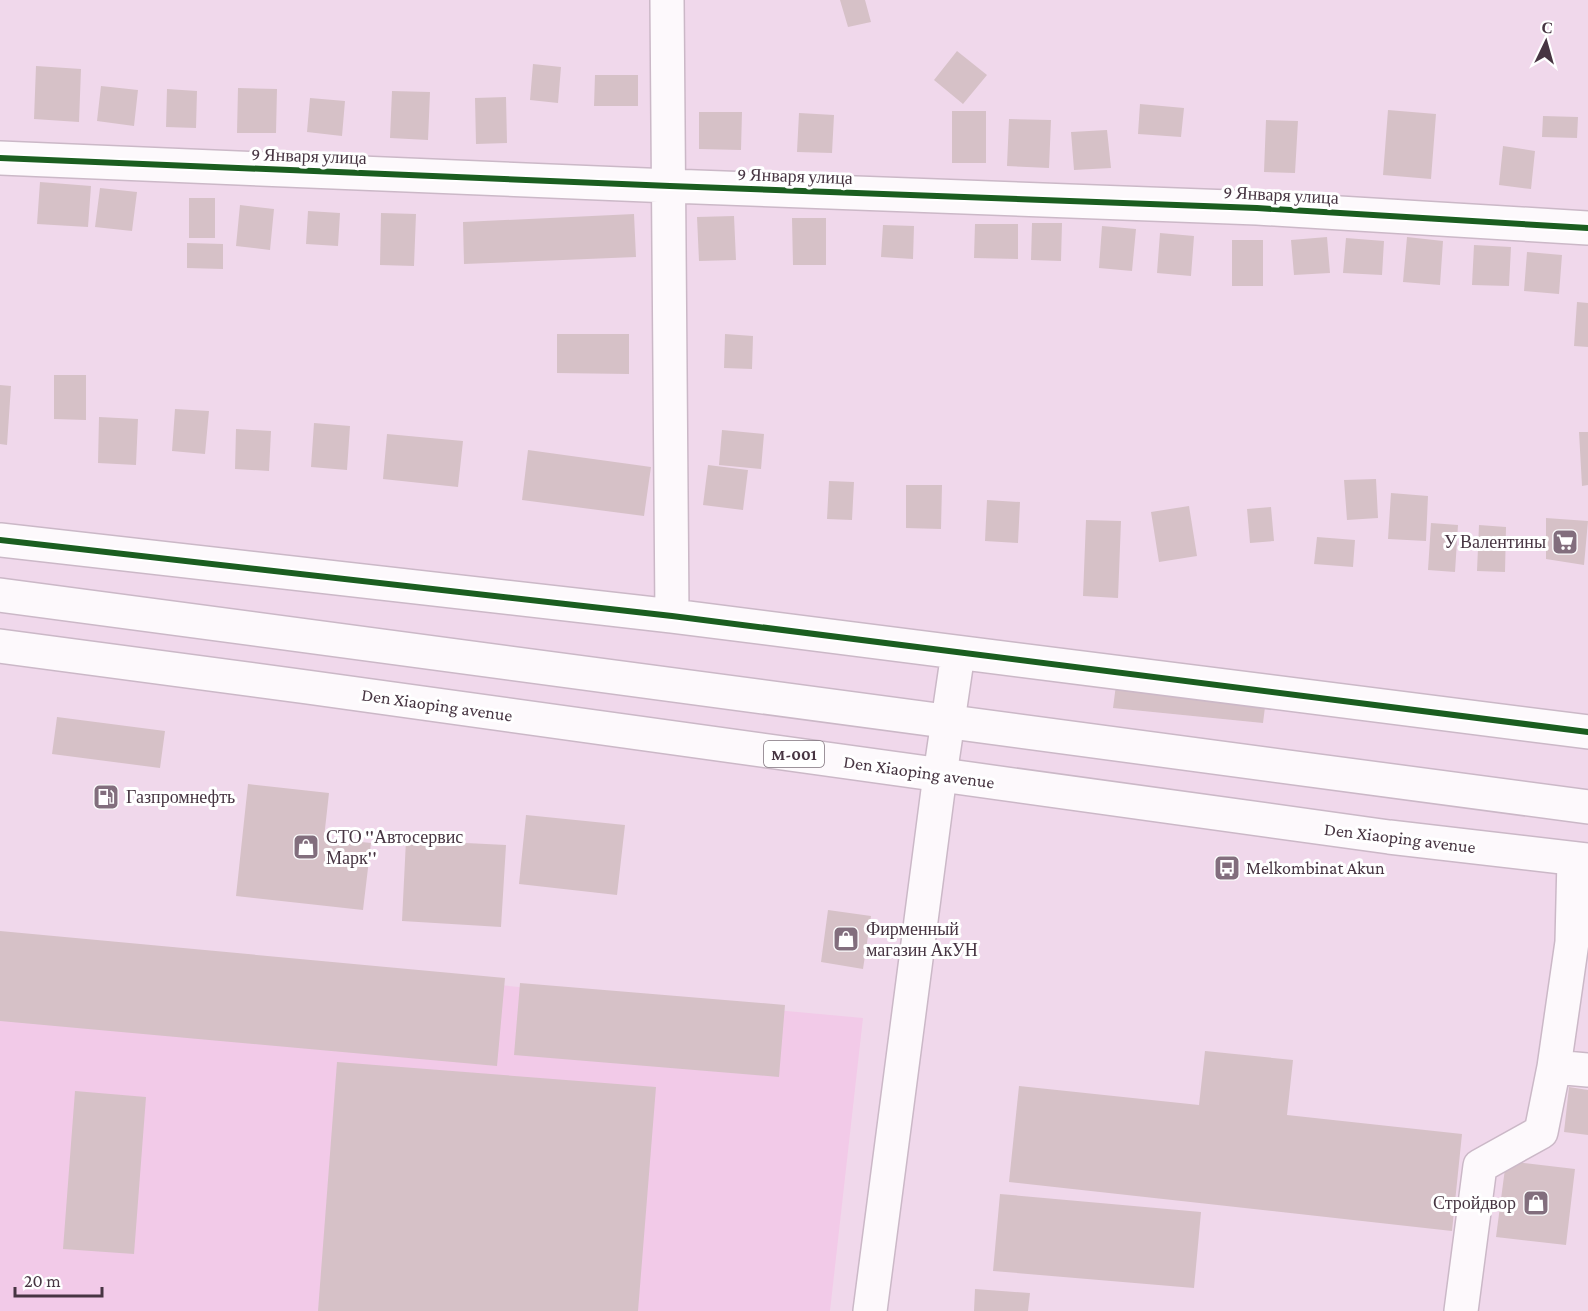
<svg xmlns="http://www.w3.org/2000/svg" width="1588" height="1311" viewBox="0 0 1588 1311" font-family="'Crimson Pro',serif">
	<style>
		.built { fill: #f2cae8 }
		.building { fill: #d6c1c7 }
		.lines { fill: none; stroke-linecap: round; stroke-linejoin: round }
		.minor-casing { stroke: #cbb8c7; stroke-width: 36 }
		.major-casing { stroke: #cbb8c7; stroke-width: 36 }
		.minor { stroke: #fdf9fc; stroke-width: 33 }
		.major { stroke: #fdf9fc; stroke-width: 33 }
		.cycleway-casing { stroke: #fff; stroke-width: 10 }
		.cycleway { stroke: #1b5e20; stroke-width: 6 }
		.labels { text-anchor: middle; stroke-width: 6; stroke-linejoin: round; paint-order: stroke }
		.shield { fill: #fff; stroke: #7e727b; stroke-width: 1.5 }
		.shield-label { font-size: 16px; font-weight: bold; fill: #473542 }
		.street-label { font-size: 18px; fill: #473542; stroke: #fff }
		.poi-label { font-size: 18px; fill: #473542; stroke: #fff; text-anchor: start }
	</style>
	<rect width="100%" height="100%" fill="#f0d8eb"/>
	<!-- built -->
	<path class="built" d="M0,940L863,1018L830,1311H0Z"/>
	<!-- building -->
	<path class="building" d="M840,0H865L871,22L848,27Z
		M957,51L987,75L963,104L934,80Z
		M533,64L561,67L558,103L530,100Z
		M36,66L81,69L79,122L34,119Z
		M595,75H638V106H594Z
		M101,86L138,90L134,126L97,121Z
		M238,88L277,89L276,133H237Z
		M167,89L197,91L196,128L166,127Z
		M392,91L430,92L428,140L390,138Z
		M506,97L507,143L476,144L475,98Z
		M310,98L345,101L342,136L307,132Z
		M1140,104L1184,108L1181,137L1138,134Z
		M1388,110L1436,114L1431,179L1383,175Z
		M952,111H986V163H952Z
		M699,112H742L741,150L699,149Z
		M799,113L834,115L832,153L797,152Z
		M1543,116L1578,117L1577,138L1542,137Z
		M1009,119L1051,120L1049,168L1007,166Z
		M1266,120L1298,121L1295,173L1264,172Z
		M1107,130L1111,168L1074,170L1071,132Z
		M1503,146L1535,151L1531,189L1499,185Z
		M40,182L91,186L88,227L37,224Z
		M100,188L137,192L132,231L95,227Z
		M189,198H215V238H189Z
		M240,205L274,209L270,250L236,246Z
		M308,211L340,213L338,246L306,244Z
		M381,213L416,214L414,266L380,265Z
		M634,214L636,257L464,264L463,222Z
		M734,216L736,260L699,261L697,217Z
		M792,218H826V265H793Z
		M1032,223H1062L1061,261L1031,260Z
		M975,224H1018V259L974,258Z
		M883,225L914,226L913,259L881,257Z
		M1102,226L1136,229L1132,271L1099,268Z
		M1160,233L1194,236L1191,276L1157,273Z
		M1327,237L1330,273L1294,275L1291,240Z
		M1407,237L1443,241L1440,285L1403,282Z
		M1346,238L1384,241L1382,275L1343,273Z
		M1232,240H1263V286H1232Z
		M187,243L223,244V269L187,268Z
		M1474,245L1511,247L1509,286L1472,285Z
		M1527,252L1562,255L1559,294L1524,291Z
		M1577,302L1588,303V347L1574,346Z
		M557,334H629V374L557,373Z
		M725,334L753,336L752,369L724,368Z
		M54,375H86V420L54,419Z
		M0,385L11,386L7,445L0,444Z
		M175,409L209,411L205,454L172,451Z
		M99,417L138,419L136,465L98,463Z
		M314,423L350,426L347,470L311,467Z
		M236,429L271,431L269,471L235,469Z
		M722,430L764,434L761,469L719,465Z
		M1579,432H1588V485L1582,486Z
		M387,434L463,441L458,487L383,479Z
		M528,450L651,467L644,516L522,500Z
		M708,465L748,470L743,510L703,505Z
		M1376,479L1378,518L1347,520L1344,480Z
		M829,481L854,482L852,520L827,519Z
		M906,485H942L941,529L906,528Z
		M1391,493L1428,496L1426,541L1388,539Z
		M987,500L1020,502L1018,543L985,541Z
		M1189,506L1197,556L1159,562L1151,512Z
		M1271,507L1274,541L1250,543L1247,509Z
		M1546,518L1588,521L1584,565L1546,559Z
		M1086,520L1121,521L1118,598L1083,596Z
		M1431,523L1458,525L1455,572L1428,570Z
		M1479,525L1506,527L1505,572L1477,571Z
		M1317,537L1355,540L1353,567L1314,564Z
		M1116,685L1266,699L1263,723L1113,708Z
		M57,717L165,731L160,768L52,754Z
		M248,784L329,793L324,838L371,843L363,910L236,896Z
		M526,815L625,825L617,895L519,884Z
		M406,840L506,845L501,927L402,921Z
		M828,910L871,916L863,969L821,962Z
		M0,931L505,978L497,1066L0,1021Z
		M520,983L785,1005L779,1077L514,1055Z
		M1205,1051L1293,1060L1287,1115L1462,1134L1452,1231L1009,1182L1019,1086L1199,1105Z
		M337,1062L656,1087L638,1311H318Z
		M1569,1087L1588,1090V1135L1564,1132Z
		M75,1091L146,1097L134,1254L63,1249Z
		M1506,1161L1575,1169L1566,1245L1496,1237Z
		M1000,1194L1201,1212L1194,1288L993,1271Z
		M975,1289L1030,1293L1028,1311H974Z"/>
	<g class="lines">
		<!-- minor casing -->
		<g class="minor-casing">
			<path id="minor" d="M667,0L672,616
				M0,158L670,186L1257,208L1588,228
				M0,540L672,616L1588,732
				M1574,859L1572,942L1554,1067L1588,1070
				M870,1311L940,775L958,653
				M1461,1311L1480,1166L1541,1132L1554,1067"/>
		</g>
		<!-- major casing -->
		<g class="major-casing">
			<path id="major" d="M0,595L1588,807
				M0,646L307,687L1389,837L1588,860"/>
		</g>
		<!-- minor -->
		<use href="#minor" class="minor"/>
		<!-- major -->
		<use href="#major" class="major"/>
		<!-- cycleway casing -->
		<g class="cycleway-casing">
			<path id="cycleway" d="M0,158L670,186L1257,208L1588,228
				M0,540L672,616L1588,732"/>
		</g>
		<!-- cycleway -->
		<use href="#cycleway" class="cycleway"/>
	</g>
	<!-- icons -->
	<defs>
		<g id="supermarket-square" transform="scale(1.35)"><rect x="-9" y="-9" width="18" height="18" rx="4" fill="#826e7d" stroke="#fff"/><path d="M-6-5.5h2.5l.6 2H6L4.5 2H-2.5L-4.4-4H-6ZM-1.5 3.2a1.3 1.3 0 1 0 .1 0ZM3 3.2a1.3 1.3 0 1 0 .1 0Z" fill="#fff"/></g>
		<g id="fuel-square" transform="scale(1.35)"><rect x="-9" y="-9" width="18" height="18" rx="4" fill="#826e7d" stroke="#fff"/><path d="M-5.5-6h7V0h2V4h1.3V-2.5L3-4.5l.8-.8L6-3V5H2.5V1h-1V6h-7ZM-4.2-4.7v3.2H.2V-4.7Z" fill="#fff"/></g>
		<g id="shop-square" transform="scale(1.35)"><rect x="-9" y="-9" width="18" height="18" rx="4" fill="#826e7d" stroke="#fff"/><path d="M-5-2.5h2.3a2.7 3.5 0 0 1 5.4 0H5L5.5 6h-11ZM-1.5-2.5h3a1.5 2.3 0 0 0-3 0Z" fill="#fff"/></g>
		<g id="bus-square" transform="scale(1.35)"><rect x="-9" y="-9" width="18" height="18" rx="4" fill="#826e7d" stroke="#fff"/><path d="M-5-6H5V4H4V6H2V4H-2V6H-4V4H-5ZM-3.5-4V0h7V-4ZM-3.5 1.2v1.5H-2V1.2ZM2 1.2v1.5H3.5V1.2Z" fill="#fff"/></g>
	</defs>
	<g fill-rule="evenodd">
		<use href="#supermarket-square" x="1565" y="542"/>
		<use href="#fuel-square" x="106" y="797"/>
		<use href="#shop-square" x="306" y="847"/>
		<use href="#bus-square" x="1227" y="868"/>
		<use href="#shop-square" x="846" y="939"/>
		<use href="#shop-square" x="1536" y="1203"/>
	</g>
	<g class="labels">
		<!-- shield labels -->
		<rect class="shield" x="764" y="741" width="60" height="26" rx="4.5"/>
		<g class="shield-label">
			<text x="794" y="760">M-001</text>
		</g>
		<!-- street labels -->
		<g class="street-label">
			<text transform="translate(309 156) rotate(2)" y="6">9 Января улица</text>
			<text transform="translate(795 176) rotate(2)" y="6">9 Января улица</text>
			<text transform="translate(1281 195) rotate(3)" y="6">9 Января улица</text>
			<text transform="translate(437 705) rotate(8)" y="6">Den Xiaoping avenue</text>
			<text transform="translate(919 772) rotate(8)" y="6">Den Xiaoping avenue</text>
			<text transform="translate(1400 838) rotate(7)" y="6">Den Xiaoping avenue</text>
		</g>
		<!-- poi labels -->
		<g class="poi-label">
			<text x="1546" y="548" text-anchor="end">У Валентины</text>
			<text x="126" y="803">Газпромнефть</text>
			<text x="326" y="843">СТО ''Автосервис<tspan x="326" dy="21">Марк''</tspan></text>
			<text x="1246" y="874">Melkombinat Akun</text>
			<text x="866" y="935">Фирменный<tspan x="866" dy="21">магазин АкУН</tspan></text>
			<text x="1516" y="1209" text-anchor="end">Стройдвор</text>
		</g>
	</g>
	<!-- north arrow -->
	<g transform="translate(1546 42) rotate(5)" stroke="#ffffff" stroke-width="4.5" paint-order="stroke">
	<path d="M0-4.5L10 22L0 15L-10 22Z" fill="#473542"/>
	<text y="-9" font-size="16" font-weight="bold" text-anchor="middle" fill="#473542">С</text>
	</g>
	<!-- scale -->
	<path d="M15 1287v9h87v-9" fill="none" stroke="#473542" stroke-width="3"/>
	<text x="24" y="1287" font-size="18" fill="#473542" stroke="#ffffff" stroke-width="4.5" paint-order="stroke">20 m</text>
</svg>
